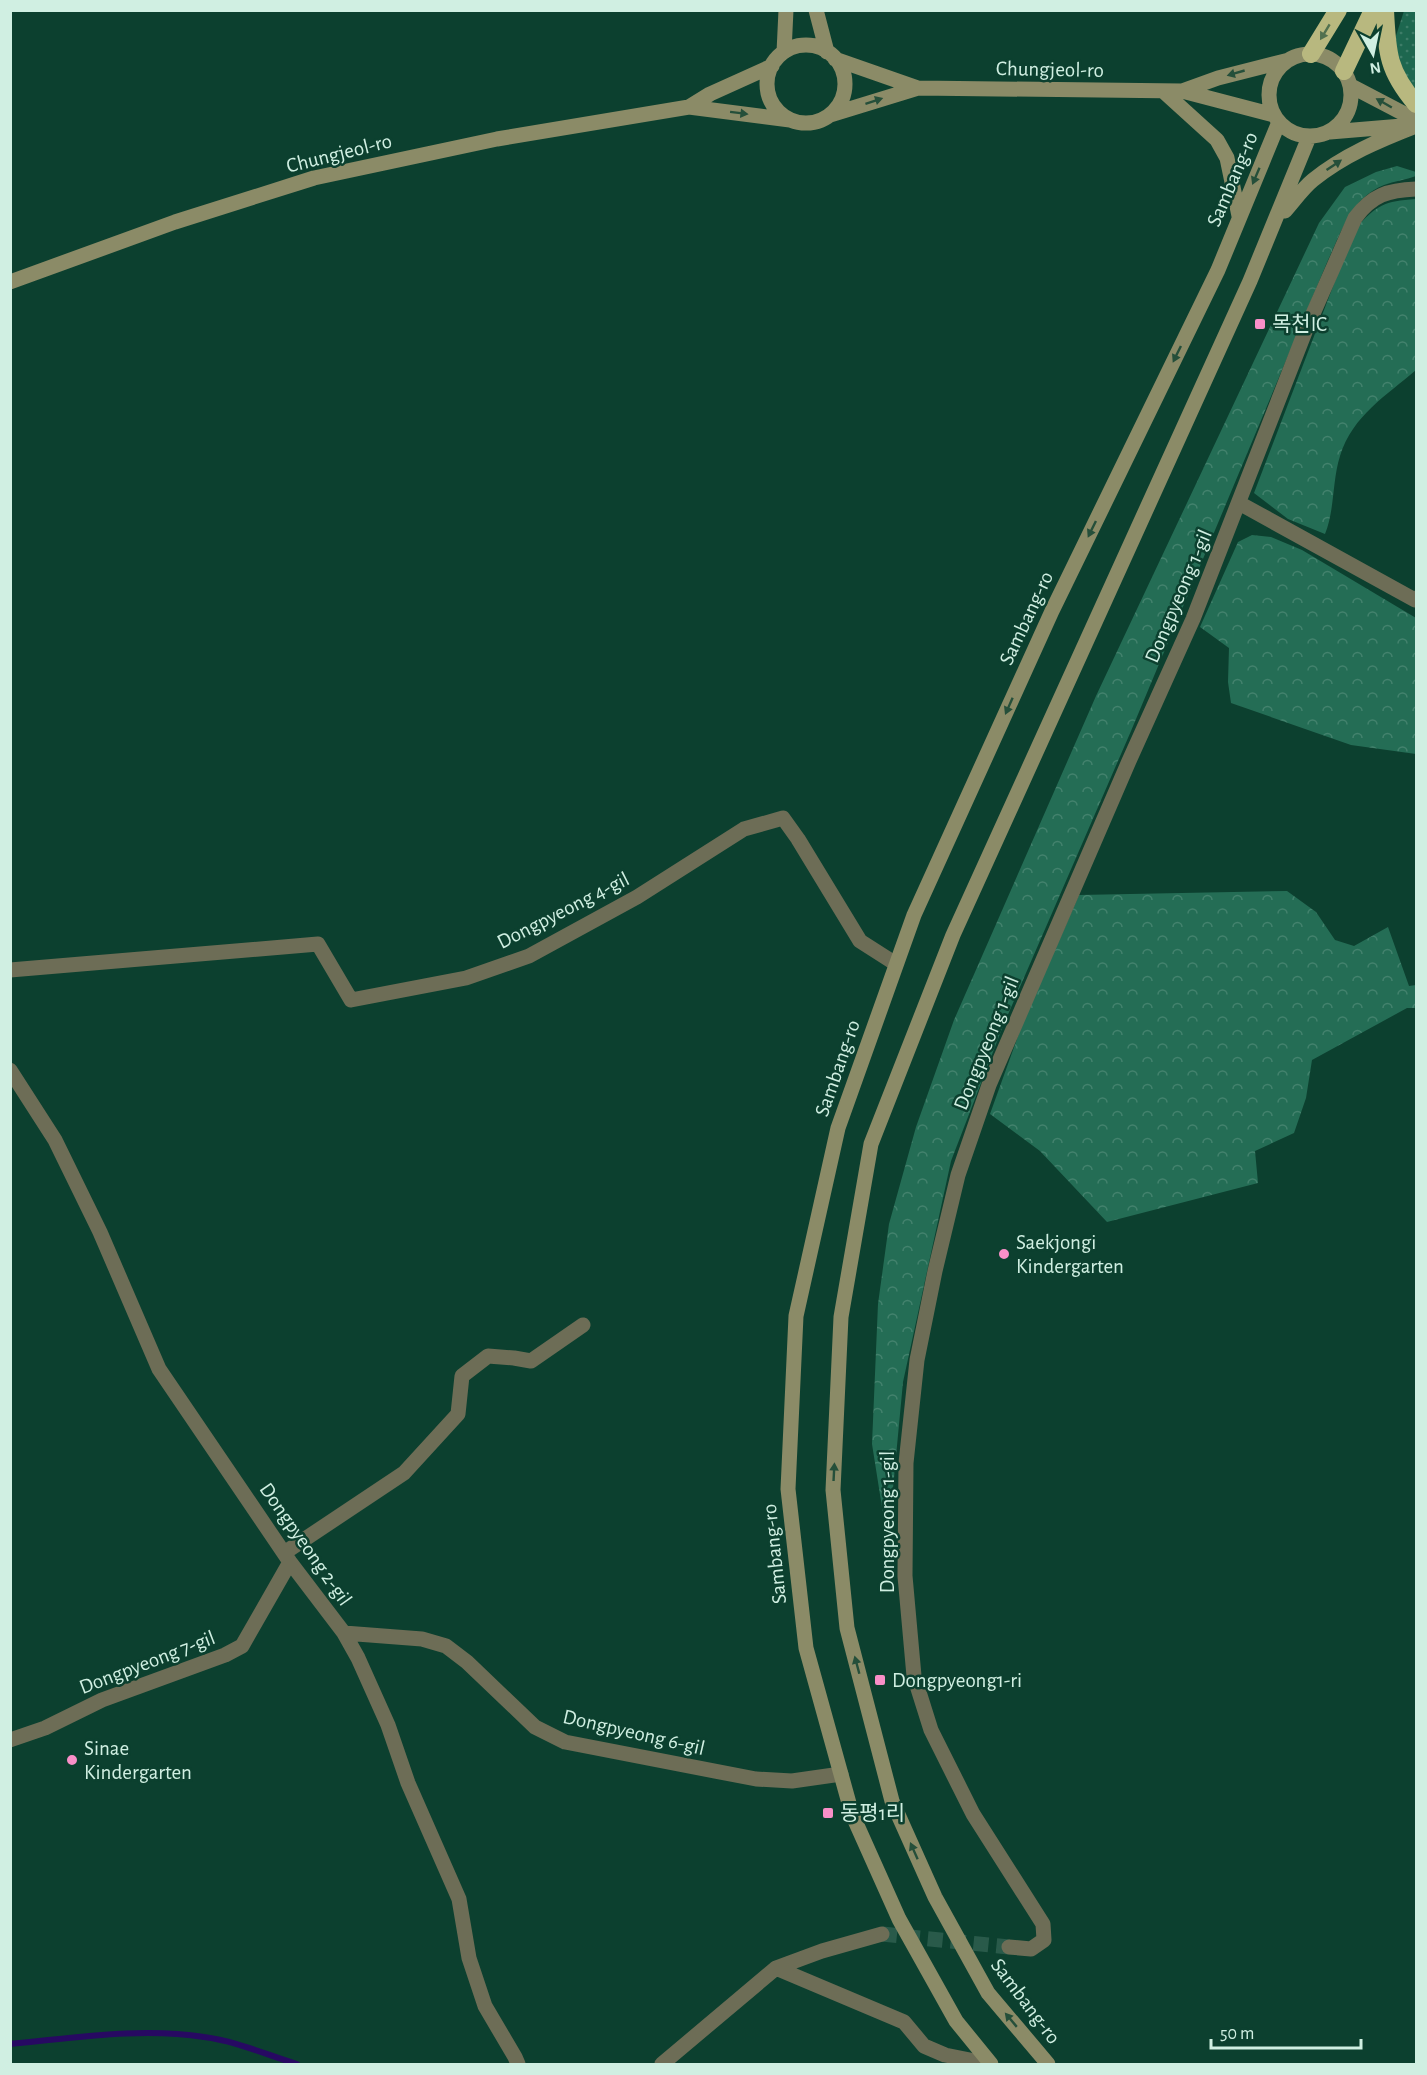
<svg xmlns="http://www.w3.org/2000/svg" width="1427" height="2075" viewBox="0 0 1427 2075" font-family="'Alegreya Sans','Noto Sans KR',sans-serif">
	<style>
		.grass { fill: url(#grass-dots) }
		.forest { fill: url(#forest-crowns) }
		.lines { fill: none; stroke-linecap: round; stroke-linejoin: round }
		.stream { stroke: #270962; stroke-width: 6 }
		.street-tunnel { stroke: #295a4a; stroke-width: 15; stroke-dasharray: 15 8; stroke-linecap: butt }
		.street { stroke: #6d6d56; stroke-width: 15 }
		.secondary { stroke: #8b8b67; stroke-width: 15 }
		.highway { stroke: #b8b87f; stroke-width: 18 }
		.oneway { fill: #51704f }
		.oneway2 { fill: #254f3a }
		.poi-dot { fill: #f98fc8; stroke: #0c402f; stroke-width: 2 }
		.labels { text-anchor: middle; stroke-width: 5; stroke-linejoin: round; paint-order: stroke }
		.street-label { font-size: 21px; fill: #d0efe2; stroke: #0c402f }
		.poi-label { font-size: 21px; fill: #d0efe2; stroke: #0c402f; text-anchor: start }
	</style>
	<defs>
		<pattern id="grass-dots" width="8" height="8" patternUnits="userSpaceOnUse" patternTransform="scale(1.5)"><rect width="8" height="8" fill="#1d674f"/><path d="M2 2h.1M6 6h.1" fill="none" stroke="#3d7d68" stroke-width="1.8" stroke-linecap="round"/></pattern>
		<pattern id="forest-crowns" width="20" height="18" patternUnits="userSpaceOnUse" patternTransform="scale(1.5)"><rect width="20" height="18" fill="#246d55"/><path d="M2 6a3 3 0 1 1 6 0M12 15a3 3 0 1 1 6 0" fill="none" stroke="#43826d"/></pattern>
	</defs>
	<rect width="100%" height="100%" fill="#0c402f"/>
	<!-- grass -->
	<path class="grass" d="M1404,11H1416V94L1402,80L1394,42Z"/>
	<!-- forest -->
	<path class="forest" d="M1397,166L1416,172V176C1406,180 1394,181 1384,185C1351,198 1342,231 1328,260L1131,731L1003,1026L951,1161L903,1382L893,1488L891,1564L872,1444L878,1304L889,1224L916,1127L954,1020L1096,696L1319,223L1345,187L1376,172Z
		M1416,199V370C1386,396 1353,415 1340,456C1332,481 1335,509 1325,534L1288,519L1254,493L1355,229C1377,205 1384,201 1416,199Z
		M1252,535L1271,537L1302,550L1416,618V754L1351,745L1231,703L1228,682L1229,648L1200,627L1238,542Z
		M1287,891L1316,912L1335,940L1354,946L1388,927L1409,986L1416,985V1008H1407L1312,1060L1306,1098L1294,1133L1255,1151L1258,1183L1107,1222L1040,1151L990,1114L1022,1025L1079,895Z"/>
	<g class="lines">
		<!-- stream -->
		<path class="stream" d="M10,2044C74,2038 141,2027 204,2037C236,2041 267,2055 297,2064"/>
		<!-- street-tunnel -->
		<path class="street-tunnel" d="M882,1934L1009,1947"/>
		<!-- street -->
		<path class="street" d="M1239,503L1415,600L1416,598
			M10,970L318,944L351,1000L466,978L529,956L637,897L744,829L783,818L798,839L860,941L896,964
			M10,1070L55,1140L100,1232L159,1369L290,1562L344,1633L358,1658L388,1725L408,1783L459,1899L469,1958L485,2006L515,2057L518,2064
			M284,1553L404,1473L458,1414L462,1376L488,1356L514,1358L531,1361L583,1325
			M344,1633L422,1639L446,1646L467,1662L535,1727L565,1742L756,1779L792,1781L841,1774
			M10,1740L45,1728L102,1700L225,1655L242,1646L290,1562
			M1009,1947L1031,1949L1044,1940L1043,1924L973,1814L931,1730L914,1676L905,1576L906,1463L917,1360L935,1271L958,1175L989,1085L1129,761L1193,619L1305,332L1355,218C1372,195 1388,190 1416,189
			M776,1968L904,2022L924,2046L945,2055L990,2064
			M662,2064L776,1968L822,1951L882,1934"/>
		<!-- secondary -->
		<path class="secondary" d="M816,10L827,52
			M767 84a39 39 0 1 1 78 0a39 39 0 1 1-78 0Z
			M784,52L786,10
			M1269 95a41 41 0 1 1 82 0a41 41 0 1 1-82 0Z
			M835,59L918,88
			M1351,86L1416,120
			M1163,91L1217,140L1227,158L1239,216
			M1182,91L1218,78L1289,60
			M689,107L710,94L772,66
			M830,115L918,88L1182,91L1274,115
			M1330,132L1402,126
			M1285,211C1294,201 1303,188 1313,180C1344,155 1380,140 1416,126
			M10,282L175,222L314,178L497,139L689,107L790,120
			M991,2064L956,2021L899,1919L852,1814L806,1648L788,1489L796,1316L838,1128L914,915L1052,611L1218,270L1279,122
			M1048,2064L988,1993L935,1897L892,1801L847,1628L833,1490L841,1317L871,1144L953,935L1250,281L1309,137"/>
		<!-- highway -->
		<path class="highway" d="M1385,10C1387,54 1388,71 1416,104
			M1311,54L1338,10
			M1344,71L1373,10"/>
	</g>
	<!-- one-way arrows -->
	<defs><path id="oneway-solid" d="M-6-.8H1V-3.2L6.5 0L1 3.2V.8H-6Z" transform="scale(1.5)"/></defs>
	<use class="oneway" href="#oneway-solid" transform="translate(1325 32) rotate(121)"/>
	<g class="oneway2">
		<use href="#oneway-solid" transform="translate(1236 73) rotate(164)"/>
		<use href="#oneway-solid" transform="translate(874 101) rotate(-18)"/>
		<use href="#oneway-solid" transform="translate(1384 103) rotate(-150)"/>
		<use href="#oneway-solid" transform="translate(739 113) rotate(7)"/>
		<use href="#oneway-solid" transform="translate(1334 165) rotate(-34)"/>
		<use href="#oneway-solid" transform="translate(1256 176) rotate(113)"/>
		<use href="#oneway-solid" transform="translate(1177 354) rotate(116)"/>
		<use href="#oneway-solid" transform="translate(1092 529) rotate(116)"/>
		<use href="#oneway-solid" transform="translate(1009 706) rotate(114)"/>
		<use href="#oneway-solid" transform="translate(834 1472) rotate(-87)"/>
		<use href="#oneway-solid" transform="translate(857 1665) rotate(-105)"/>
		<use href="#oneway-solid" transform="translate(914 1851) rotate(-114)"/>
		<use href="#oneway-solid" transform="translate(1011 2020) rotate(-130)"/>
	</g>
	<!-- markers -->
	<g class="poi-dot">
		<rect x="1254" y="318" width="12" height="12" rx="3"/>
		<circle cx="1004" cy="1254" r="6"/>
		<rect x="874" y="1674" width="12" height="12" rx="3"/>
		<circle cx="72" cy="1760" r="6"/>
		<rect x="822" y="1807" width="12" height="12" rx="3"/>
	</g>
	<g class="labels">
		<!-- street labels -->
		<g class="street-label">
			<text transform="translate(1050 69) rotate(1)" y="7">Chungjeol-ro</text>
			<text transform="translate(339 153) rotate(-14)" y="7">Chungjeol-ro</text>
			<text transform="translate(1232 179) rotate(-67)" y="7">Sambang-ro</text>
			<text transform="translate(1178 596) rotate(-67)" y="7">Dongpyeong 1-gil</text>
			<text transform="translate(1026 618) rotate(-65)" y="7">Sambang-ro</text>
			<text transform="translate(563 910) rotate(-27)" y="7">Dongpyeong 4-gil</text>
			<text transform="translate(986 1043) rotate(-68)" y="7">Dongpyeong 1-gil</text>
			<text transform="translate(837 1068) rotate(-71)" y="7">Sambang-ro</text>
			<text transform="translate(887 1522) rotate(-90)" y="7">Dongpyeong 1-gil</text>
			<text transform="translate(306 1544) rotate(55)" y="7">Dongpyeong 2-gil</text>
			<text transform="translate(774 1554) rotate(-96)" y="7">Sambang-ro</text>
			<text transform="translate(147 1662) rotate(-21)" y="7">Dongpyeong 7-gil</text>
			<text transform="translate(634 1732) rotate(13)" y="7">Dongpyeong 6-gil</text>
			<text transform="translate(1026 2001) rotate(53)" y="7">Sambang-ro</text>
		</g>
		<!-- poi labels -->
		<g class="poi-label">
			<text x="1272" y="331">목천IC</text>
			<text x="1016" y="1249">Saekjongi<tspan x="1016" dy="24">Kindergarten</tspan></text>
			<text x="892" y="1687">Dongpyeong1-ri</text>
			<text x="84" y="1755">Sinae<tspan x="84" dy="24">Kindergarten</tspan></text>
			<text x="840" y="1820">동평1리</text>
		</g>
	</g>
	<!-- border -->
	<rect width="1427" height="2075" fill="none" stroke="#d0efe2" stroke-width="24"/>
	<!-- north arrow -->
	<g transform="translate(1373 54) rotate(171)" stroke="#0c402f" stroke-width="4.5" paint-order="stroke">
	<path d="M0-4.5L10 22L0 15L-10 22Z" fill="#d0efe2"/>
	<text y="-9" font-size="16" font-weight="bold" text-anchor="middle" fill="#d0efe2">N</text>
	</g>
	<!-- scale -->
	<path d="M1211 2039v9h150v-9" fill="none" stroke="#d0efe2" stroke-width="3"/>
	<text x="1220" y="2039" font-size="18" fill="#d0efe2" stroke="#0c402f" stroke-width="4.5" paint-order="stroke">50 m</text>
</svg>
